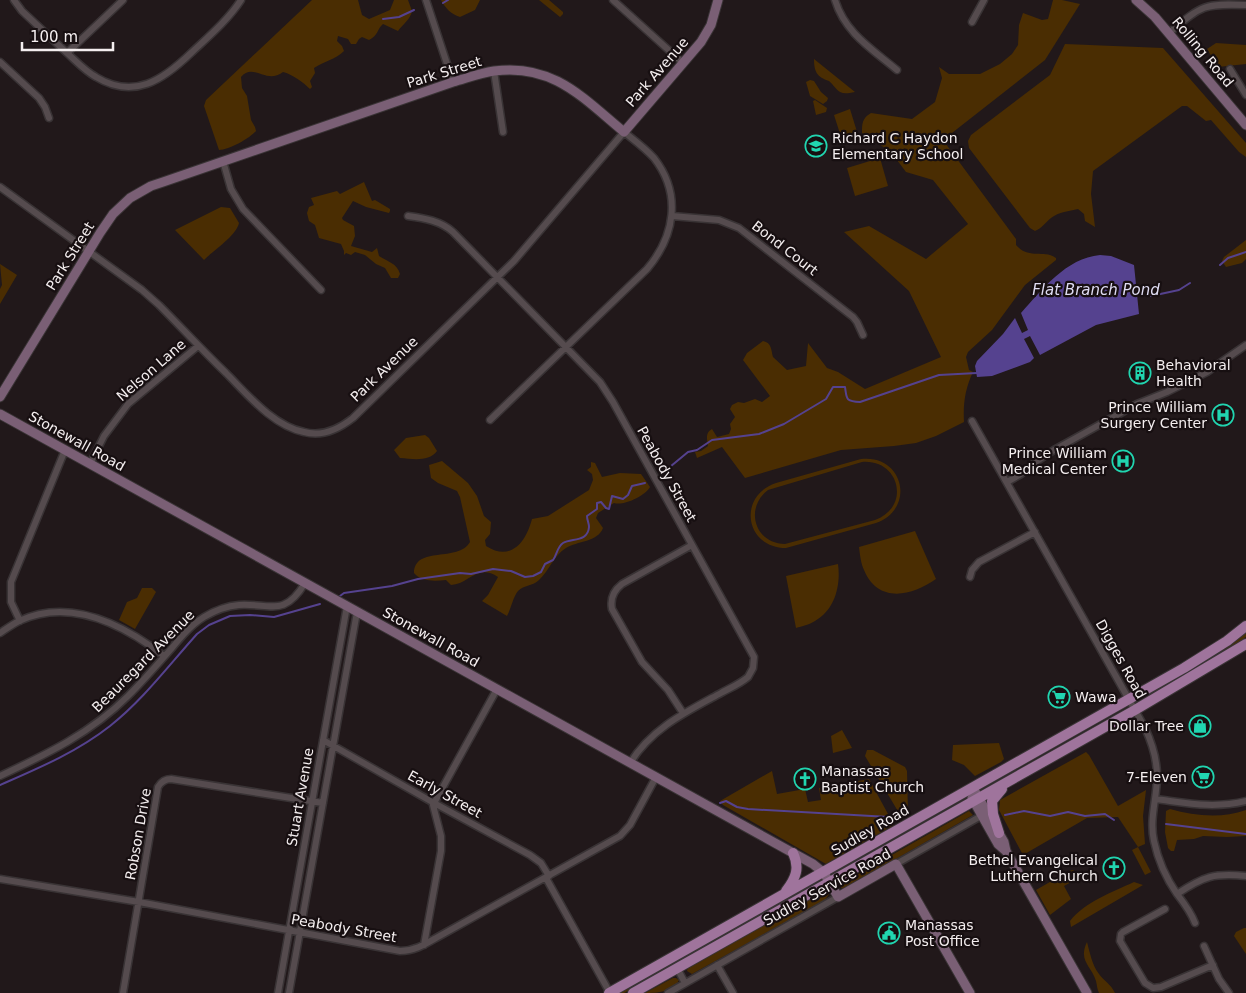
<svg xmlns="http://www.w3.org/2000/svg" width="1246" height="993" viewBox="0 0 1246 993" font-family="'DejaVu Sans',sans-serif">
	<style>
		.green { fill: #4a2d02; fill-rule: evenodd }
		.water { fill: #55428f }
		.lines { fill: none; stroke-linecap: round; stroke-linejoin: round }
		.stream { stroke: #55428f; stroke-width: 2 }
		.street-casing { stroke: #393335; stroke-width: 9 }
		.secondary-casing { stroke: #393335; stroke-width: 11 }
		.primary-casing { stroke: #393335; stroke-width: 12 }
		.street { stroke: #554b4e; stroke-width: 6 }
		.secondary { stroke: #7a5f75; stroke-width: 9 }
		.primary { stroke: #9f749c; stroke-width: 10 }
		.labels { text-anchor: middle; stroke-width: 4.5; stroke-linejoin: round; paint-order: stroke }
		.street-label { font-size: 14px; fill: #f4eeef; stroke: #170f11 }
		.poi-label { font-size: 14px; fill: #f4eeef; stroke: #170f11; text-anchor: start }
		.water-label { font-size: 15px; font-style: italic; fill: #dfdcf3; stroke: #170f11 }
	</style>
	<rect width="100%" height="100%" fill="#21181a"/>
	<!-- green -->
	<path class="green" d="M312,0H358L362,15L369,19L390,10L394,0H408L412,11C410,20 403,24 398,31L383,24C377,29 378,36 369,40L362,37L359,39L356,44H351L348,39L338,36L337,41L342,46L344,51C335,60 324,61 314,68L315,73L310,81L312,87L310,89C304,83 292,74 283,72C266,85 253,62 241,77L242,88L247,96L251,120L255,127L256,131C250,138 229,150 219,150L204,106L206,100Z
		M441,0H480L475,10L460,17C451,14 445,8 441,0Z
		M539,0H549L563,12V14L560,17Z
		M1053,0H1062L1080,4L1045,60L943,140L1016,239V245C1029,260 1044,249 1056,258V260L1025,285L992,330L968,352L966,357L969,370L973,372C965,389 963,404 964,422L936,436L916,443L894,446L841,450L745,478L722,447L697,458L695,452L701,451L708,446C707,439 705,433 712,429L717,437L729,434L731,429L730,424L735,417L730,409L732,405L738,402L744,403L755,399L762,402L770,396L743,360L747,353L763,341C772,343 771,350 773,357L787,370L806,366L808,343L827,368L838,372L865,389L941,357L909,291L844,232L869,226L926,259L968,224L933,180L906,172L891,152L862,133C862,124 862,118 871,113L912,119L935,102L942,78L939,67L949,74H980L1000,64L1012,54L1018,45L1019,25L1023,13L1042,20L1048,19Z
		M1216,43L1246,45V64L1218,67L1207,49Z
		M1065,44L1163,48L1246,143V157L1239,152L1211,120L1206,121L1187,106H1182L1093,171L1091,194L1095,227L1085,221L1084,214L1078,209C1069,211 1059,212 1051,218C1045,223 1042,228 1035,231L1030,228L969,148L968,141L971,135L1050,75Z
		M814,59L855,92C837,96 839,90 829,81C817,77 814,72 814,59Z
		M810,80L814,81L821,92L828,98L827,101L823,104L810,96L806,82Z
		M815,100L827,108L826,112L816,115L813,101Z
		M850,109L858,135L842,140L834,115Z
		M880,158L888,186L855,196L847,168Z
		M364,182L372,201L375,200L390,209V211L389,213L366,207L353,201L342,218L343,220L354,226L355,236L351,246L372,252L377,248L379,256C388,262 397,263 400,274L398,278H391L385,268L376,264L365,255L355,252L351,255L346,253L344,255V251L341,244L319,238L315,225L309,221L307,213L309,207L314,205L311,198L337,191L340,194Z
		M221,207L230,208L239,223C236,236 215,249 204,260L175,230Z
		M1246,240V259L1242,263L1226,267L1222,261L1224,257Z
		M0,264L17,275L0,304V289L2,285Z
		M425,435L429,438L437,451C429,462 413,459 400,458L394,450L406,438Z
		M861,459C904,454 916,509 876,523L786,548C745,548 737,496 776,483ZM862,462C900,459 911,507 875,520L785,544C755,544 744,508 768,490Z
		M442,461L468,483L477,496L484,516L491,522L490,534L485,540L486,546C511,562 526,542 532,519L548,516L589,490L593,480L592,474L587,470L591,467V462L595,463L602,477L620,473L641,474L650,487C645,496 624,506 614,503L598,513L596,518L603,528C598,542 577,541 566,548C554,555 549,571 539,580C533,586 524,585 518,591C513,597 511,609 507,616L482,601L488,595L498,577C477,563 468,585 451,585L446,580C435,581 421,582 414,573C415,545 458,563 470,542L460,497L457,491L438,483L431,478L429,465Z
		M915,531L936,579C912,596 878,604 864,570C861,564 860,555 859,547Z
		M838,564C841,585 835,610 815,621C809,625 802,626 796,628L786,576Z
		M142,588H152L156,592L135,629L119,620L127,602L137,598Z
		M1246,632V637L1216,658L1165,688L1189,669Z
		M842,730L852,748L833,753L831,736Z
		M999,743L1004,759L1001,762L975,776L964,765L952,760L953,745Z
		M867,750H873L905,767L907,771L908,814L902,818L865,756Z
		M1086,752L1089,755L1118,806L1146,790L1143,816L1145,844L1138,847L1151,872L1145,875L1132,850L1138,847L1118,817L1087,818L1023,855L999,810L1000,800Z
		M772,771L777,794L805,789L808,802L821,800L819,788L869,779L894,825L826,864L723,805L720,801Z
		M1170,809C1195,816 1221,819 1246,810V836L1227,837L1203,836L1194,839L1177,840L1174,851H1171L1168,848L1165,832L1166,811Z
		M969,811L973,815L845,888H841V884Z
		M1073,870L1082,876L1064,886L1071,899L1050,915L1036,890L1069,871Z
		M1134,882L1143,885L1071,927L1070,921C1085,902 1112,892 1134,882Z
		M825,890L829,892V894L825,900L692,974L687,971L688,966Z
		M776,903L766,914L651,979L624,993H618Z
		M1244,928H1246V954L1234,936L1236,932Z
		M1087,942C1090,953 1092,965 1099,974C1104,981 1111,984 1115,993H1099C1097,989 1097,985 1096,981C1091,965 1078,961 1087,942Z
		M673,978H676L679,980C674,992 657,993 645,993Z"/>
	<!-- water -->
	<path class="water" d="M1100,255L1111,256L1134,265L1139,314L1096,325L1040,355L1030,336L1024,339L1034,358L1030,362L992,376L977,377L975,366L977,361L1003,334L1015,318L1022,333L1028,330L1021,313C1042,290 1066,258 1100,255Z"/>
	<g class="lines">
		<!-- stream -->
		<path class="stream" d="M443,3L448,0
			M383,19L399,17L414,10
			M1220,265L1228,258L1246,252
			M1151,296L1179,290L1190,283
			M665,471L688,452L697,450L712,440L759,434L784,424L826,399L833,387H845C847,399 845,401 860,402L939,375L977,373
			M340,596L344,593L392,586L418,579L460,573L471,574L493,569L511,571L525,577L533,576L541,572L545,564L553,560C557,555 557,547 563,543C572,538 588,542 589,527C589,523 587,520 587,516L597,509V503L601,502L606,508L609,509L612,496L623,499L628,495L632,486L645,483
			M0,785C39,768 77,752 110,726C143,700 169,665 197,634L209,625L230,616L250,615L274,617L320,604
			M720,803L726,801L737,807L748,809L889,817
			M1005,815L1024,811L1050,816L1068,812L1085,816L1105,814L1114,820
			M1166,824L1246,834"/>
		<!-- street casing -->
		<g class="street-casing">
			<path id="street" d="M14,0L22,11C37,25 52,39 67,53C76,61 85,71 96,77C134,100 163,80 191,53C208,37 228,20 241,0
				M426,0L453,82
				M613,0L683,63
				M835,0C845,33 872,49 897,70
				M972,22L984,0
				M1169,33C1201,6 1203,3 1246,5
				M67,53L123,0
				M0,62L39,98L45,107L49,118
				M1230,69L1246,95
				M494,71L503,132
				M223,161L231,189L243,209L321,290
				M0,187L142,290L159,305C181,327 203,351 226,373C247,394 273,426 304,432C322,437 339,429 353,418L514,261L624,132C634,140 645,148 654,158C682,194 675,236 647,269L490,420
				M408,216C424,218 441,221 453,232L600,382L613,402L754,657L753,668L748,677C740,684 730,688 721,693C686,712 652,728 630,763
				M672,216L719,220L739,228L853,317L857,322L863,335
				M972,421L1145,728C1152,743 1157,759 1157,776C1157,799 1149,819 1154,841C1158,860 1166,878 1177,894C1184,903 1191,912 1195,923
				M90,464L104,436L128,404L198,346
				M1007,482L1021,474L1037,461L1054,450L1137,404L1167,392L1207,372L1246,345
				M970,577L972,570L979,562L1035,532
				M20,621L11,602V582L65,450
				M0,633C6,629 13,624 19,621C71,597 124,625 164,656
				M683,713L668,690L642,662L612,609C610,599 613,591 622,584L692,545
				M323,740L434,803L530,855L541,863L549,876
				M0,776C47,754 91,733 128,696C143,681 157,665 171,649C181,637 191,625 204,617C214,611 227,606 239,605C270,603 284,618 305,583
				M1155,799C1187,803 1213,809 1246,801
				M896,864L981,816
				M546,878L610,993
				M0,879L139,902L400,951C414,951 424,945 436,938L620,836L630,825L656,777
				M1177,894C1204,876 1214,873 1246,876
				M1165,909L1123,932L1121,934L1120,941L1145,983L1153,988L1161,987L1213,965
				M424,945L441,851V836L433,805L497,689
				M1204,946L1219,979L1229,993
				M717,965L733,993
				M677,968L685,983
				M123,993L158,787C161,782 165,779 171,779L323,803
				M278,993L347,606
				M289,993L357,612
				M668,993L838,897"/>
		</g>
		<!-- secondary casing -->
		<g class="secondary-casing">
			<path id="secondary" d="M1136,0L1155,17L1246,125
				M0,397L100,233L113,214L130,198L151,186L163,182L453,82C467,78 480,73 494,71C553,63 583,98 624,132L701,42L711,25L718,0
				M0,414L813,864L824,873L838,897L896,864L970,993
				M973,788L1004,842L1006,851L1087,993
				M972,798L998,844L1006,851"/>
		</g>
		<!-- primary casing -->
		<g class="primary-casing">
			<path id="primary" d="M999,833L993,814L992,801L1002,789
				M786,891C796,878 800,868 793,853
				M609,993L1184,668L1227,641L1246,626
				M633,993L1135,710L1246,644"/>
		</g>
		<!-- street -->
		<use href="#street" class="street"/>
		<!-- secondary -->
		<use href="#secondary" class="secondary"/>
		<!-- primary -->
		<use href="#primary" class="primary"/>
	</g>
	<!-- icons -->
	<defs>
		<g id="school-ring" transform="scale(1.125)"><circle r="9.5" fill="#170f11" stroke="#21d5b0" stroke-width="1.5"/><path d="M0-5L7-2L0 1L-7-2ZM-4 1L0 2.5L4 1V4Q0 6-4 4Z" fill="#21d5b0"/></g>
		<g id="building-ring" transform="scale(1.125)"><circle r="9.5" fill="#170f11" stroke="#21d5b0" stroke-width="1.5"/><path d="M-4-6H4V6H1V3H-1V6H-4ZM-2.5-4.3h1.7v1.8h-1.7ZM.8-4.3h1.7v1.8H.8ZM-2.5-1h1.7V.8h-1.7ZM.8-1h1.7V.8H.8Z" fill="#21d5b0"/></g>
		<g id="hospital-ring" transform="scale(1.125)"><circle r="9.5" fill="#170f11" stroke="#21d5b0" stroke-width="1.5"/><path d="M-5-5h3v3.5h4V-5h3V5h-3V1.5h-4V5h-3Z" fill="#21d5b0"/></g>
		<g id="supermarket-ring" transform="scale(1.125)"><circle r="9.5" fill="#170f11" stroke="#21d5b0" stroke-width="1.5"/><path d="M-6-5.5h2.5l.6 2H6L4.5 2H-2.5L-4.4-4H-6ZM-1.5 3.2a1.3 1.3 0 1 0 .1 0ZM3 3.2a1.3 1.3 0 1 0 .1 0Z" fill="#21d5b0"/></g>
		<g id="shop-ring" transform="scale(1.125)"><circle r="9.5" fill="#170f11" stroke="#21d5b0" stroke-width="1.5"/><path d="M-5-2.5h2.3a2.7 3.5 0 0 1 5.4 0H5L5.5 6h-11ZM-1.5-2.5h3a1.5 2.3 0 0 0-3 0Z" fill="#21d5b0"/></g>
		<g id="church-ring" transform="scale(1.125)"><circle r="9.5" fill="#170f11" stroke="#21d5b0" stroke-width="1.5"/><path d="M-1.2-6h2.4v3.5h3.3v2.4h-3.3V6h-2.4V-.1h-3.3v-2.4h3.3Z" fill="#21d5b0"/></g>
		<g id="civic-ring" transform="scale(1.125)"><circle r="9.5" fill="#170f11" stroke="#21d5b0" stroke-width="1.5"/><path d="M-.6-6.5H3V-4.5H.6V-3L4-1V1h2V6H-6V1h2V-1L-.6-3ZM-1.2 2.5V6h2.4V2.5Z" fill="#21d5b0"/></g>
	</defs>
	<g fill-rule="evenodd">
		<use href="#school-ring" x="816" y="146"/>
		<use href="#building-ring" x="1140" y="373"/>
		<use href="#hospital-ring" x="1223" y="415"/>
		<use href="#hospital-ring" x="1123" y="461"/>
		<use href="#supermarket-ring" x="1059" y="697"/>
		<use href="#shop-ring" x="1200" y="726"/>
		<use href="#supermarket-ring" x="1203" y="777"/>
		<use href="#church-ring" x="805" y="779"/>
		<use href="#church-ring" x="1114" y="868"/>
		<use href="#civic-ring" x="889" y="933"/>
	</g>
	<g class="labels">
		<!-- street labels -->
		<g class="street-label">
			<text transform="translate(1203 52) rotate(50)" y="5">Rolling Road</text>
			<text transform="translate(444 72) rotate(-17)" y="5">Park Street</text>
			<text transform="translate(657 72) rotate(-49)" y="5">Park Avenue</text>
			<text transform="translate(785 248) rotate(38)" y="5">Bond Court</text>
			<text transform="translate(70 256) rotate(-58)" y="5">Park Street</text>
			<text transform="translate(384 369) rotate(-44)" y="5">Park Avenue</text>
			<text transform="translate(151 370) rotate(-41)" y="5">Nelson Lane</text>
			<text transform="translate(77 441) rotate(29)" y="5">Stonewall Road</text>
			<text transform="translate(667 474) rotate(61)" y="5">Peabody Street</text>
			<text transform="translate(431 637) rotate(29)" y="5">Stonewall Road</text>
			<text transform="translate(1121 659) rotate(61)" y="5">Digges Road</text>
			<text transform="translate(143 661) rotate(-45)" y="5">Beauregard Avenue</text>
			<text transform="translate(445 794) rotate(29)" y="5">Early Street</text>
			<text transform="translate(300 797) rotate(-80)" y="5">Stuart Avenue</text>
			<text transform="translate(870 830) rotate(-30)" y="5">Sudley Road</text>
			<text transform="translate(138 834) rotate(-80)" y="5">Robson Drive</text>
			<text transform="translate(827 887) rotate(-29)" y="5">Sudley Service Road</text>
			<text transform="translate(344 928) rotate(10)" y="5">Peabody Street</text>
		</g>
		<!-- poi labels -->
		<g class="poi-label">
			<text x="832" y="143">Richard C Haydon<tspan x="832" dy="16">Elementary School</tspan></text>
			<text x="1156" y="370">Behavioral<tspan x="1156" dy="16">Health</tspan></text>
			<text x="1207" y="412" text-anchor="end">Prince William<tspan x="1207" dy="16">Surgery Center</tspan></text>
			<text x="1107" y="458" text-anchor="end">Prince William<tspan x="1107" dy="16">Medical Center</tspan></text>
			<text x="1075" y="702">Wawa</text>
			<text x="1184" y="731" text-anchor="end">Dollar Tree</text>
			<text x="821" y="776">Manassas<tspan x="821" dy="16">Baptist Church</tspan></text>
			<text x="1187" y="782" text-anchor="end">7-Eleven</text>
			<text x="1098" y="865" text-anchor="end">Bethel Evangelical<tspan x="1098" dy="16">Luthern Church</tspan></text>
			<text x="905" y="930">Manassas<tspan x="905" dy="16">Post Office</tspan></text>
		</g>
		<!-- water labels -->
		<g class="water-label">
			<text x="1096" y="295">Flat Branch Pond</text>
		</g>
	</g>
	<!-- scale -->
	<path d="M22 42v8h91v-8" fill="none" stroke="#f4eeef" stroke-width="2.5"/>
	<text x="30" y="42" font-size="15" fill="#f4eeef" stroke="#170f11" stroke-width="4" paint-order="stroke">100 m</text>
</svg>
